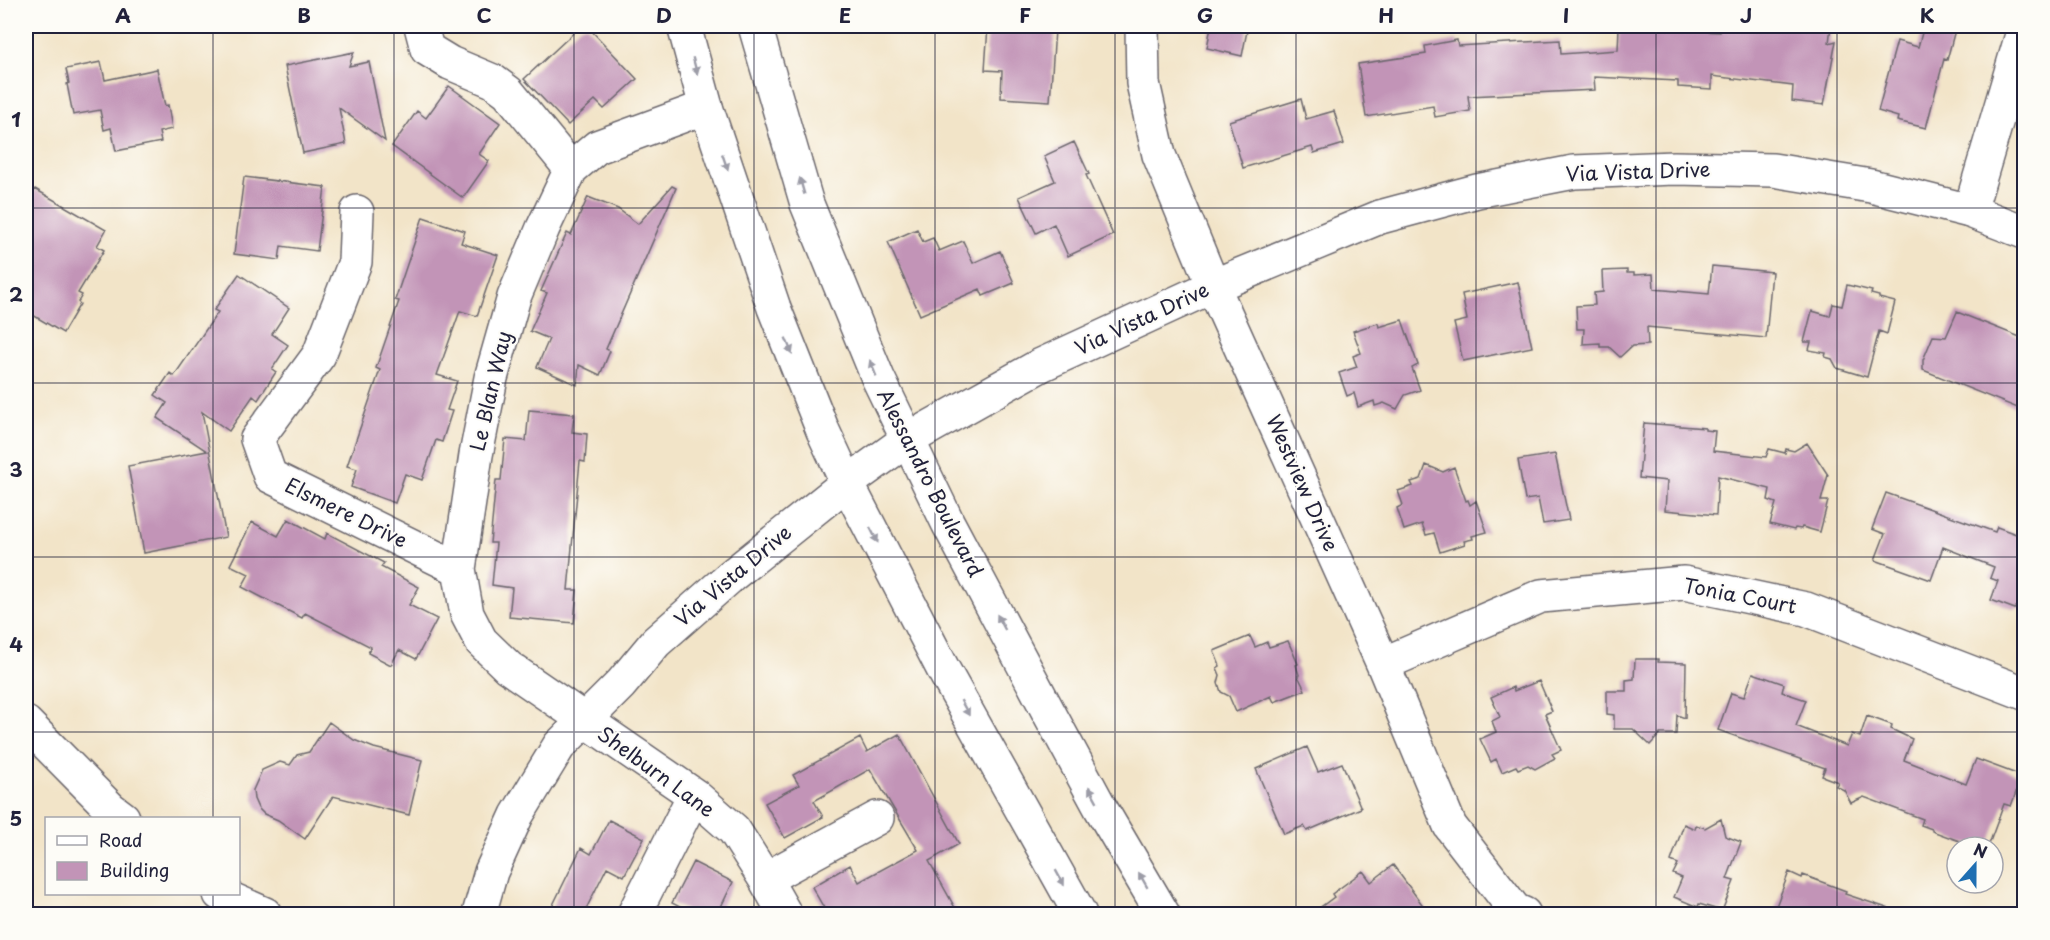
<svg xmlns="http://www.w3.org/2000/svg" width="2050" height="940" viewBox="0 0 2050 940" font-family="'Playpen Sans',sans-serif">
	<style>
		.building { fill: #c294b7 }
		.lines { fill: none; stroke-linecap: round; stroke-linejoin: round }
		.minor-casing { stroke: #6b666c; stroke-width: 36 }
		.tertiary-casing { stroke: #6b666c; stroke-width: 36 }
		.primary-casing { stroke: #6b666c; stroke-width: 36 }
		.minor { stroke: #fff; stroke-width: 33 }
		.tertiary { stroke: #fff; stroke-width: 33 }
		.primary { stroke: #fff; stroke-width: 33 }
		.oneway { fill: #9c9ca7 }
		.grid { fill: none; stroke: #22223b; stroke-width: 1.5; stroke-opacity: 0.55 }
		.labels { text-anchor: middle; stroke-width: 4.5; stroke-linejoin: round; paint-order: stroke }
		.street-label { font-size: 20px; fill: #22223b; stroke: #fdfcf7 }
		.neatline { fill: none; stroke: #22223b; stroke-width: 2 }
		.grid-label { font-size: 20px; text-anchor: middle; font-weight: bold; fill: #22223b }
	</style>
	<rect width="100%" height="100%" fill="#fdfcf7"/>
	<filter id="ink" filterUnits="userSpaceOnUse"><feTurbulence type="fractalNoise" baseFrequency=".0167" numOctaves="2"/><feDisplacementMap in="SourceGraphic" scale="12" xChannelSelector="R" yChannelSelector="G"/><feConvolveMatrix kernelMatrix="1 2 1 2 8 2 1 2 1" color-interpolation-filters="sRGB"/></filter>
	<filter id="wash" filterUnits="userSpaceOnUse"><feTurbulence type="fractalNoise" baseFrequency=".008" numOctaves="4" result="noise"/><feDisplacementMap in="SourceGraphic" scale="24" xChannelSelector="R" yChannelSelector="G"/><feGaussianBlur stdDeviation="1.35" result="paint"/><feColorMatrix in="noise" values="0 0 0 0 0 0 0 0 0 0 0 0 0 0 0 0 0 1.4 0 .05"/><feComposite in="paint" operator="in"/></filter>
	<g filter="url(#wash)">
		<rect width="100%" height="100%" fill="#f2e4c8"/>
		<g id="blocks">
			<!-- building -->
			<path class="building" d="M581,26H587L637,79L604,109L595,100L568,125L524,79Z
				M988,26L1055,30L1050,101L1001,98L1002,71L985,70Z
				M1211,26H1248L1242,56L1207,48Z
				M1721,26H1831L1829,43L1836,41L1824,105L1792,101L1793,86L1712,76V89L1678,87V81L1594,77L1595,90L1468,96L1470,111L1435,117L1433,106L1366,117L1358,64L1426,54L1425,46L1457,40L1458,46L1560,40L1561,54L1618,50L1619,27L1720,32Z
				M1924,26H1956L1947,60L1944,59L1926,128L1897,121L1898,117L1878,111L1897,41L1918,47Z
				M354,52L349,66L369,62L385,141L339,108L346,144L303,153L285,66Z
				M101,62L105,80L157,69L165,106L168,105L172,129L159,132L161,142L116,151L111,128L104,130L100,110L73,115L67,84L69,83L66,69Z
				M449,86L500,123L479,154L489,161L463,198L392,146L417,111L426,118Z
				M1301,99L1306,119L1334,111L1344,144L1314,153L1312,147L1243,168L1229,121Z
				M1074,142L1089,174L1086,175L1113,235L1068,256L1054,224L1036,233L1019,197L1055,181L1044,156Z
				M244,177L325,187L317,251L281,246L279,260L234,254Z
				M672,186L676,188L606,349L610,351L600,375L579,365L577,385L537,367L549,339L530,331L547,293L541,291L567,233L571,235L588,197L618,209L638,224Z
				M35,189L106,230L97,246L104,250L78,293L82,295L78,302L80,304L63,333L26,311V206Z
				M423,217L465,231L461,243L498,255L477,316L460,311L437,375L457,381L447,410L452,411L442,442L436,440L422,480L405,474L395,503L351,487L357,469L347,466L380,370L376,368L399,301L395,300Z
				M917,229L923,242L933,238L939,251L963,241L973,263L1000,251L1014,283L983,296L980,289L920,315L888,242Z
				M1712,266L1772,272L1766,338L1647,327L1648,345L1632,346L1620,357L1609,347H1600V343L1583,344L1584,329H1577L1576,306L1595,305L1594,293L1603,292L1602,271L1627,270V273H1634V275L1653,274L1654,289L1709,294Z
				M239,274L289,308L272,334L288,345L272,369L276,372L258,400L253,396L229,431L202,412L226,537L144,553L128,466L207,451L157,418L167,403L155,395L170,373L174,376L218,312L214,310Z
				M1518,282L1532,347L1463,361L1454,323L1467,320L1462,294Z
				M1847,285L1872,291L1871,294L1879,296V298L1895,302L1887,334L1879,331L1867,377L1837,368L1832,359L1825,357L1826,353L1809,350L1811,342H1804L1812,311L1830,316L1833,304L1842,306Z
				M1957,312L2025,339V411L1923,370V360L1933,336L1946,337Z
				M1402,320L1418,365L1412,368L1420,390L1405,395L1397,409L1384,403L1375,406L1374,401L1358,407L1354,393L1347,396L1339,373L1357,367L1353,356L1361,353L1353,331L1378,323L1379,327Z
				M529,410L574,414L572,432L587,434L585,462L580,461L568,590H577L574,623L509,617L512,588L492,585L496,543H490L496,480H501L505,439L526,441Z
				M1644,423L1705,428V430L1715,431L1713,451L1766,457L1769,449L1785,453L1786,449L1794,451L1807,443L1828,475L1821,501H1828L1820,532L1802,527L1801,529L1795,528L1794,530L1770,524L1776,503L1768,500L1770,489L1718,476L1716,515L1665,510L1667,481L1639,478Z
				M1555,454L1569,520L1543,524L1538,498L1525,500L1518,460Z
				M1426,465L1443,472L1454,467L1466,501L1468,500L1470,505L1476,501L1487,532L1472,536L1473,539L1464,541L1465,544L1440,552L1434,533L1426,535L1422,524L1404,530L1397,508L1403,505L1398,491L1413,486L1411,482L1421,479Z
				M1886,493L1995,532L1997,527L2016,534L2022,518H2025V610L2016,607L2015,609L1991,600L1998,581L1990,578L1994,567L1943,547L1931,580L1875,560L1885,534L1872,529Z
				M288,519L325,539L327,533L384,563L381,567L419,587L409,605L437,619L416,659L399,650L391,665L368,653L371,647L305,613L302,618L242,587L249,574L230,565L252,522L278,536Z
				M1250,636L1255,647L1267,642L1269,647L1288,641L1298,664L1296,665L1299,675L1298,676L1305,690L1274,702L1271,696L1236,712L1229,696L1221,692L1218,683L1220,675L1217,668L1220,666L1214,651Z
				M1635,659H1658V662L1686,663L1685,718L1677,715L1676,734H1660L1650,745L1633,729H1614V715L1607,714V691H1626V680L1634,679Z
				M1753,673L1784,684L1782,692L1806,700L1796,726L1847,746L1852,734L1860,737L1867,716L1892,725L1891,729L1912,739L1904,760L1966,784L1976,759L2022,776L2011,806L2004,804L1988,847H1976L1932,831V829L1921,825L1923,819L1864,797L1851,803L1844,790L1836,786L1838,782L1822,776L1825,768L1718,730L1731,693L1744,697Z
				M1539,681L1552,711L1545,714L1561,750L1552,754L1555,758L1535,769L1528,765L1518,769L1516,766L1502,772L1496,759L1491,762L1480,739L1496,732L1492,721L1500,717L1491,697L1513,687L1514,691Z
				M329,722L354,740L374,748L422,760L409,815L333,796L305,839L278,820L264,814L258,808L254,799L253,790L262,770L280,762L290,765L297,755L309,752Z
				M899,734L959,844L929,861L959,915H828L812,887L850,865L859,882L918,850L870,769L814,801L823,817L785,838L765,803L799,785L793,775L860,738L867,752Z
				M1307,747L1318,772L1342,763L1361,808L1307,831L1304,826L1284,834L1256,769Z
				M1721,819L1725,836L1741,842L1727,879L1734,881L1722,911L1699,904L1698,907L1674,897L1682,878L1673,874L1678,864L1671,861L1684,824L1695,829L1696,825L1705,828Z
				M609,820L644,838L624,876L607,867L583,915H548L581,848L591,854Z
				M693,862L733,882L717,915H695L672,903Z
				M1393,865L1430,915H1310L1334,897L1332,894L1363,871L1371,882Z
				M1789,872L1802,878L1803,875L1846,891L1845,894L1893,910L1892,915H1791L1775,909Z"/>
		</g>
	</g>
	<g filter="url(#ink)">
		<use href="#blocks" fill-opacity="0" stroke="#6b666c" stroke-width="1.5"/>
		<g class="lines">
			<!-- minor casing -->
			<g class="minor-casing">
				<path id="minor" d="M421,26L427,49L450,63L493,81L508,92L571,169
					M1142,26L1143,83L1159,155L1213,286L1383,664L1450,826L1515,910L1524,914
					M706,107L597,147L571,169L543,228L514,297L491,378L476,455L459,569L467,614L481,641L508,667L694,795L734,830L765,879L785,914
					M1970,211L2024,28
					M357,212L355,262L319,355L257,439L270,476L459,569
					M1383,664L1541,596L1684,583L1806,609L2024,693
					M26,723L111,809L123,818
					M765,879L877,818
					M220,894L265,914
					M479,914L491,872L517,815L559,746L621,684L656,642L731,576L847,483
					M634,914L694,795"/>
			</g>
			<!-- tertiary casing -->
			<g class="tertiary-casing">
				<path id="tertiary" d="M847,483L907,440L1041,365L1213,286L1380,217L1477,191L1574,172L1674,168L1773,170L1871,186L1970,211L2024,232"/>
			</g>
			<!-- primary casing -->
			<g class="primary-casing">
				<path id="primary" d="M684,26L706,107L774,308L823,431L847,483L943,669L1080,914
					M755,26L807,204L878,378L948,523L1048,711L1100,807L1163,914"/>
			</g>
			<!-- minor -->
			<use href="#minor" class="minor"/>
			<!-- tertiary -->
			<use href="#tertiary" class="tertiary"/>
			<!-- primary -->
			<use href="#primary" class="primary"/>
		</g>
		<!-- one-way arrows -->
		<defs><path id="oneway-solid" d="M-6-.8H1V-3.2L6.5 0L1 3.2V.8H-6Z" transform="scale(1.5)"/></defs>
		<g class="oneway">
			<use href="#oneway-solid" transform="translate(695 66) rotate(75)"/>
			<use href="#oneway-solid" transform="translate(725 162) rotate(71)"/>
			<use href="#oneway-solid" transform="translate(802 186) rotate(-106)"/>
			<use href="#oneway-solid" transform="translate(789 346) rotate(68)"/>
			<use href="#oneway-solid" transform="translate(873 368) rotate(-112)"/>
			<use href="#oneway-solid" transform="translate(874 535) rotate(63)"/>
			<use href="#oneway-solid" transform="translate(1001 622) rotate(-118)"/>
			<use href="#oneway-solid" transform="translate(965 708) rotate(61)"/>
			<use href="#oneway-solid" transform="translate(1093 794) rotate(-119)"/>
			<use href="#oneway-solid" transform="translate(1060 878) rotate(61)"/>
			<use href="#oneway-solid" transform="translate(1143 880) rotate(-120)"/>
		</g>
	</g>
	<!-- grid -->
	<path class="grid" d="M213,26V818M394,26V914M574,26V914M754,26V914M935,26V914M1115,26V914M1296,26V914M1476,26V914M1656,26V914M1837,26V914M26,208H2024M26,383H2024M26,557H2024M26,732H2024M213,894V914"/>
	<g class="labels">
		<!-- street labels -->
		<g class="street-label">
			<text transform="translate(1638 172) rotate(-2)" y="7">Via Vista Drive</text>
			<text transform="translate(1142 319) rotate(-25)" y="7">Via Vista Drive</text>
			<text transform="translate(491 391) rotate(-77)" y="7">Le Blan Way</text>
			<text transform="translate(930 483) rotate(63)" y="7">Alessandro Boulevard</text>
			<text transform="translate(1302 483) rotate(66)" y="7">Westview Drive</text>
			<text transform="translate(346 513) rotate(26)" y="7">Elsmere Drive</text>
			<text transform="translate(733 576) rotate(-40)" y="7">Via Vista Drive</text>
			<text transform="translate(1740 596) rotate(11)" y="7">Tonia Court</text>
			<text transform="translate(656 772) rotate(36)" y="7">Shelburn Lane</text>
		</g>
	</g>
	<!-- margin -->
	<rect width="2050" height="940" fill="none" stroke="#fdfcf7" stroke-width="66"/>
	<!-- legend -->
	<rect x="45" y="817" width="195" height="78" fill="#fdfcf7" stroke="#a5a5ac" stroke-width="1.5"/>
	<rect x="57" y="836" width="30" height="9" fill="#ffffff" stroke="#a5a5ac" stroke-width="1.5"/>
	<text x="99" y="847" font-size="18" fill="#22223b">Road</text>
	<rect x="57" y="862" width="30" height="18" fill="#c294b7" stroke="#a5a5ac" stroke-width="1.5"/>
	<text x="99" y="877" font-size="18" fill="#22223b">Building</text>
	<!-- north arrow -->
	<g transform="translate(1975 865) rotate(21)"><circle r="28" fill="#fdfcf7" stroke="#a5a5ac" stroke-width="1.5"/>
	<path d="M0-4.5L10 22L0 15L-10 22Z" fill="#1f6fb2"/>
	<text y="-9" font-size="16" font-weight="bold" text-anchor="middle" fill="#22223b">N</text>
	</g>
	<rect x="33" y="33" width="1984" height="874" class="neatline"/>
	<g class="grid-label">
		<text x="123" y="23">A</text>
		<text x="304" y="23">B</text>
		<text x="484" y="23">C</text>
		<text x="664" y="23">D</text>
		<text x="845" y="23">E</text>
		<text x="1025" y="23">F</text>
		<text x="1205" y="23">G</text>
		<text x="1386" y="23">H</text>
		<text x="1566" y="23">I</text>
		<text x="1746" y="23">J</text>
		<text x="1927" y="23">K</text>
		<text x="16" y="127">1</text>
		<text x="16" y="302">2</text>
		<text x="16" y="477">3</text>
		<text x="16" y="652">4</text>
		<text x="16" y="826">5</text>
	</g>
</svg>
